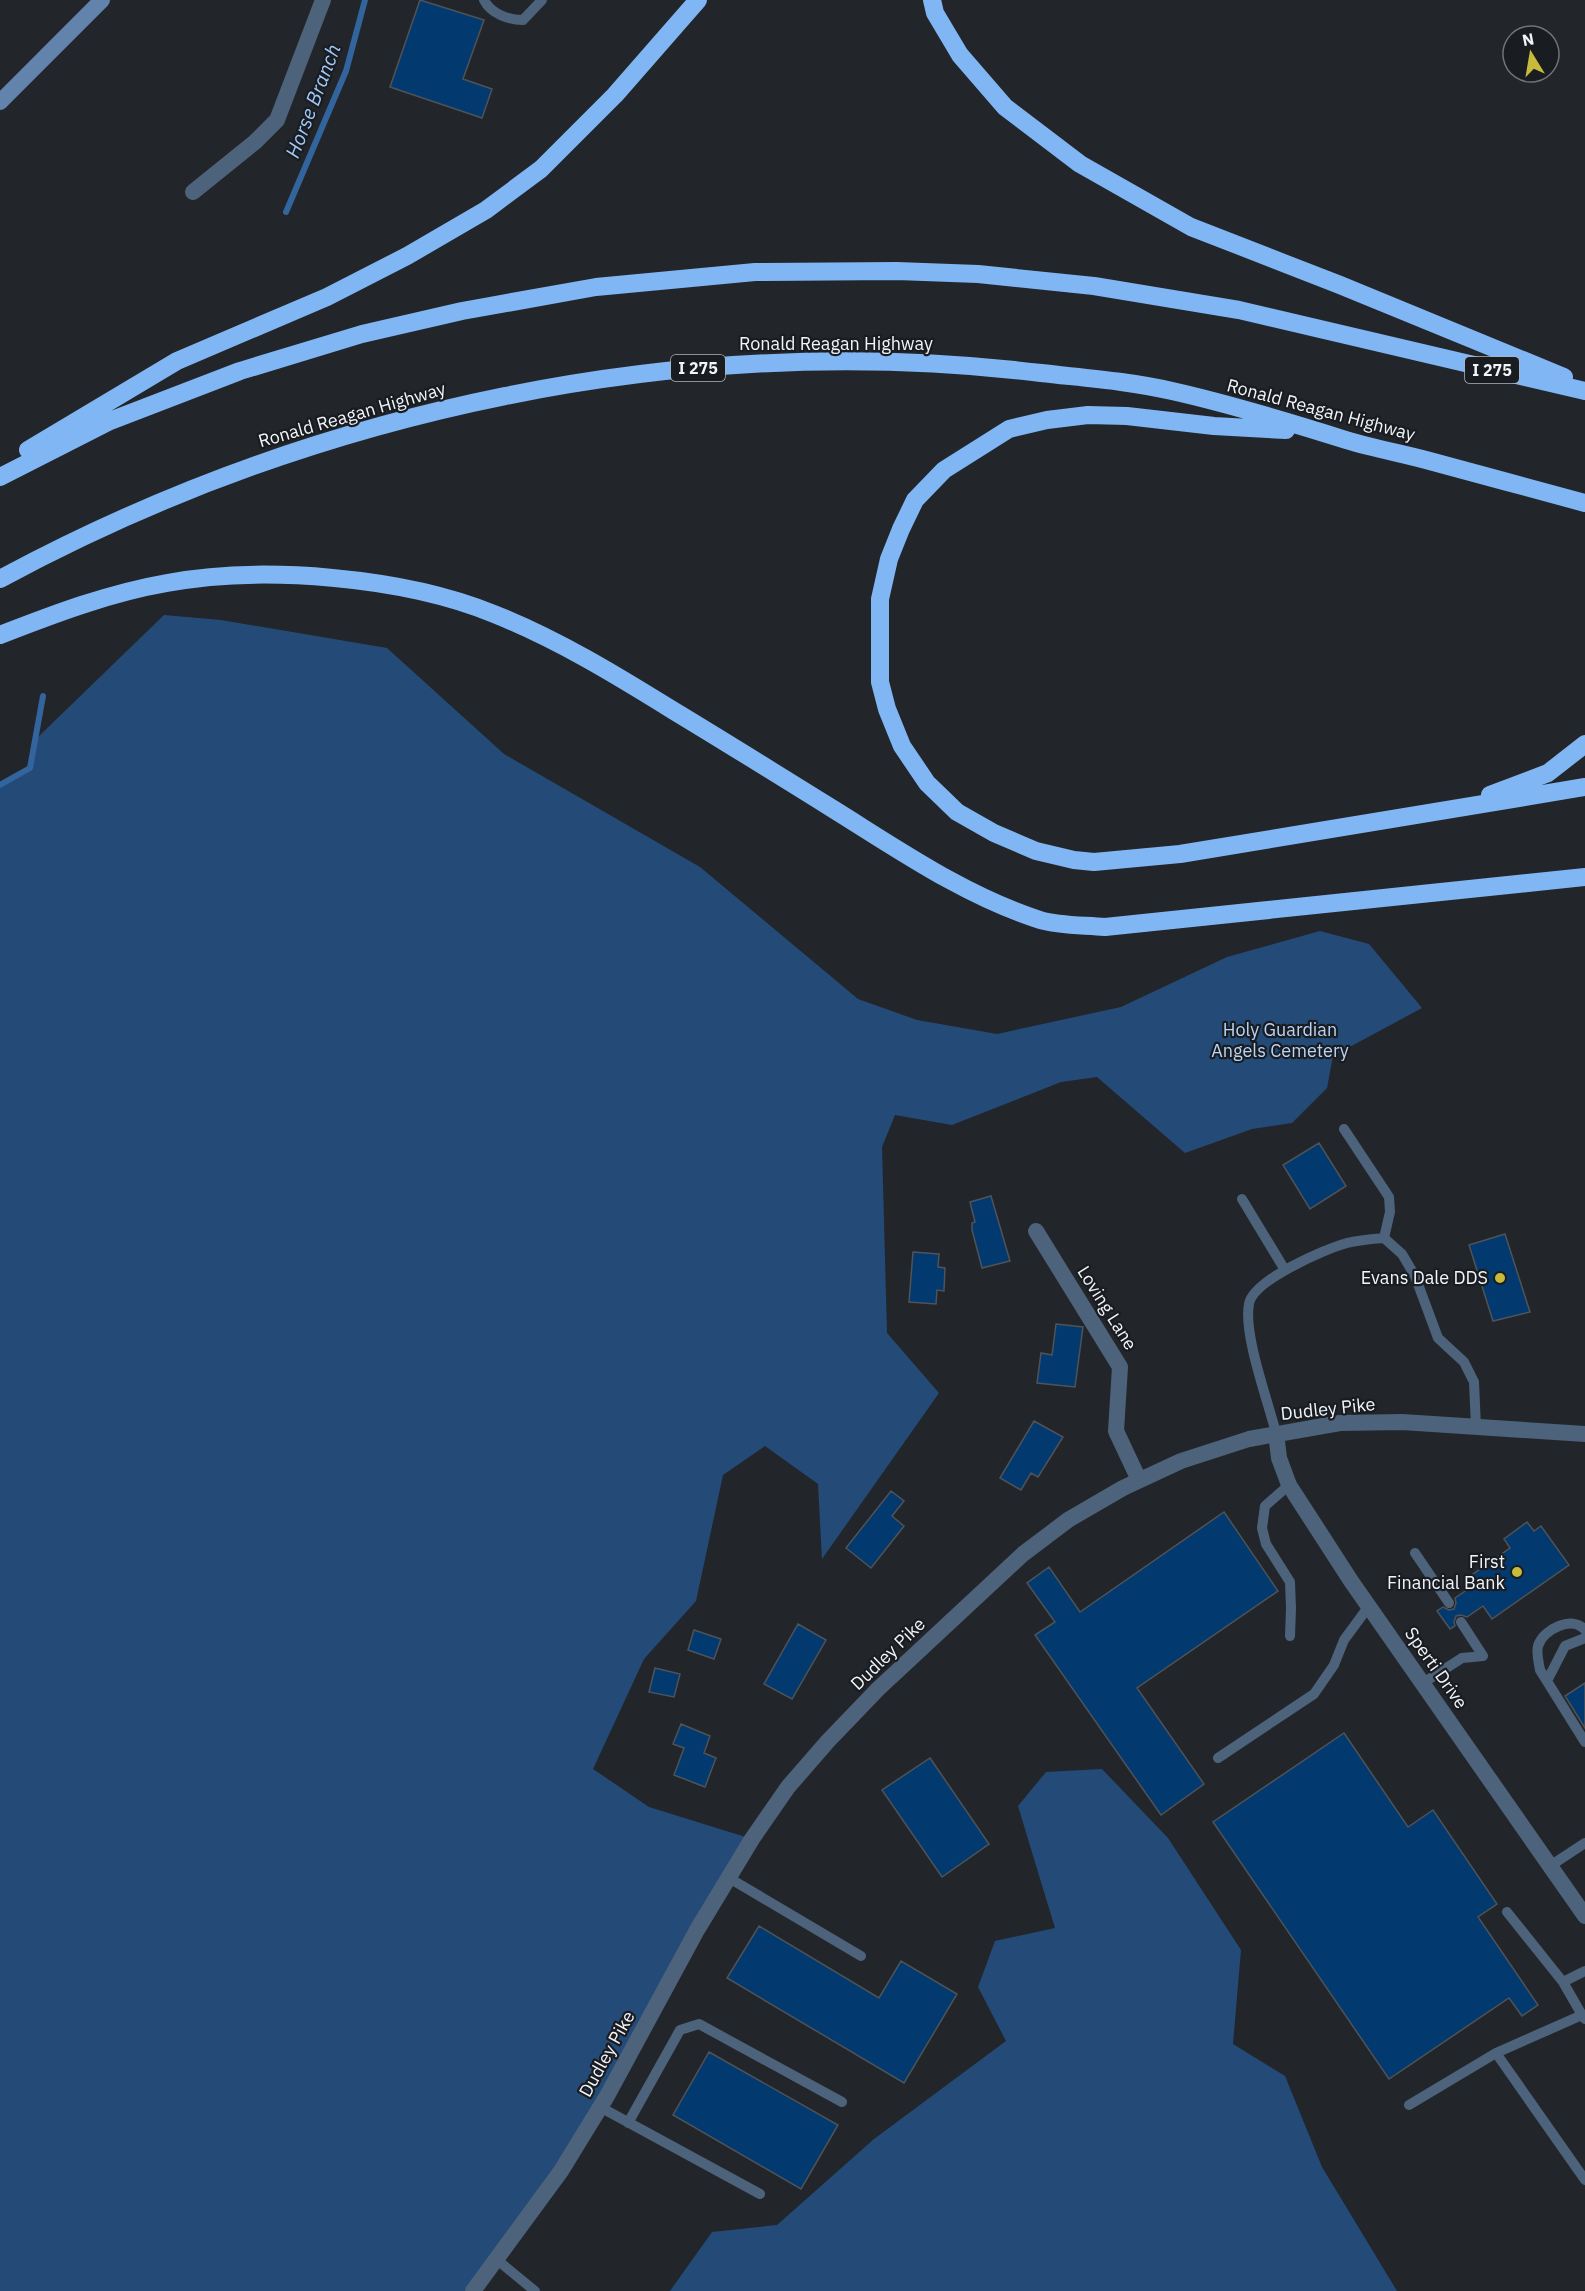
<svg xmlns="http://www.w3.org/2000/svg" width="1585" height="2291" viewBox="0 0 1585 2291" font-family="'IBM Plex Sans',sans-serif">
	<style>
		.green { fill: #244b78 }
		.lines { fill: none; stroke-linecap: round; stroke-linejoin: round }
		.stream { stroke: #32649d; stroke-width: 6 }
		.building { fill: #023a70; stroke: #4f5358; stroke-width: 1.5 }
		.service { stroke: #4d627b; stroke-width: 10 }
		.minor { stroke: #4d627b; stroke-width: 16 }
		.tertiary { stroke: #4d627b; stroke-width: 16 }
		.secondary { stroke: #6284ac; stroke-width: 16 }
		.motorway { stroke: #81b6f4; stroke-width: 18 }
		.poi-dot { fill: #c8bb3b; stroke: #191c21; stroke-width: 2 }
		.labels { text-anchor: middle; stroke-width: 4.5; stroke-linejoin: round; paint-order: stroke }
		.shield { fill: #191c21; stroke: #b1b4b8; stroke-width: 1.5 }
		.shield-label { font-size: 16px; font-weight: bold; fill: #f2f5f8 }
		.street-label { font-size: 18px; fill: #f2f5f8; stroke: #191c21 }
		.park-label { font-size: 18px; fill: #b9d4f5; stroke: #191c21 }
		.poi-label { font-size: 18px; fill: #f2f5f8; stroke: #191c21; text-anchor: end }
		.water-label { font-size: 20px; font-style: italic; fill: #a0c9fa; stroke: #191c21 }
	</style>
	<rect width="100%" height="100%" fill="#22262a"/>
	<!-- green -->
	<path class="green" d="M164,615L221,620L387,648L504,754L700,867L858,999L917,1020L997,1034L1121,1007L1227,957L1320,931L1369,944L1422,1008L1333,1056L1327,1088L1292,1123L1252,1129L1185,1153L1097,1077L1061,1082L952,1125L895,1115L882,1147L887,1333L939,1393L822,1559L818,1484L765,1446L723,1475L696,1601L644,1659L593,1769L649,1807L752,1839L607,2096L473,2291H0V785L30,768L36,739Z
		M1102,1769L1168,1838L1241,1950L1233,2044L1285,2076L1322,2167L1397,2291H670L712,2232L777,2225L874,2139L1006,2041L978,1987L995,1941L1055,1928L1018,1806L1046,1772Z"/>
	<g class="lines">
		<!-- stream -->
		<path class="stream" d="M286,212L346,71L365,0
			M0,785L30,768L43,696"/>
	</g>
	<!-- building -->
	<path class="building" d="M420,0L484,20L463,79L492,89L482,118L390,87Z
		M1319,1143L1346,1186L1310,1209L1283,1165Z
		M991,1196L1010,1261L982,1268L972,1230V1223L975,1222L970,1202Z
		M1505,1234L1530,1312L1493,1321L1469,1245Z
		M913,1252L939,1254L938,1267L945,1268L944,1291L937,1290L936,1304L909,1302Z
		M1056,1324L1083,1327L1075,1387L1037,1383L1041,1353L1052,1355Z
		M1034,1421L1063,1437L1038,1477L1031,1473L1021,1490L1000,1478Z
		M891,1491L904,1501L892,1516L904,1526L871,1568L846,1548Z
		M1224,1512L1278,1591L1137,1688L1204,1784L1161,1815L1035,1635L1055,1622L1027,1583L1049,1567L1080,1612Z
		M1527,1522L1534,1531L1541,1526L1569,1565L1492,1619L1483,1606L1467,1617L1461,1615L1456,1616L1454,1622L1455,1626L1450,1629L1437,1611L1443,1607L1449,1610L1454,1609L1456,1603L1455,1598L1471,1587L1466,1579L1510,1548L1504,1539Z
		M798,1624L826,1640L792,1699L764,1684Z
		M694,1630L721,1639L714,1659L688,1650Z
		M655,1668L680,1674L674,1697L649,1692Z
		M1585,1683V1728L1565,1696Z
		M681,1724L710,1736L704,1753L716,1758L705,1787L674,1775L684,1748L673,1744Z
		M1344,1733L1408,1827L1433,1810L1497,1904L1478,1917L1538,2005L1522,2016L1509,1998L1389,2079L1213,1822Z
		M930,1758L989,1844L942,1877L882,1790Z
		M759,1926L879,1998L901,1961L957,1994L904,2083L727,1978Z
		M709,2052L838,2125L801,2189L673,2115Z"/>
	<g class="lines">
		<!-- service -->
		<path class="service" d="M484,0C491,14 509,20 523,20L542,0
			M1344,1129L1389,1197L1390,1212L1384,1238
			M1242,1199L1285,1270
			M1276,1433C1268,1401 1243,1334 1249,1304C1253,1280 1325,1249 1347,1243C1359,1240 1372,1239 1384,1238L1402,1254L1415,1276L1438,1338L1464,1362L1474,1382L1476,1427
			M1289,1485L1265,1506L1262,1528L1266,1544L1290,1582L1291,1608L1290,1636
			M1415,1553L1449,1603
			M1585,1630C1573,1615 1543,1629 1538,1646C1536,1654 1539,1663 1540,1670L1585,1742
			M1547,1681L1565,1646L1585,1638
			M1423,1683L1462,1658L1483,1656L1461,1622
			M1218,1758L1314,1694L1334,1665L1344,1640L1369,1606
			M1550,1866L1585,1843
			M729,1878L861,1956
			M1507,1912L1563,1982L1582,2015
			M1563,1982L1585,1971
			M1585,2019L1582,2015L1496,2053L1585,2180
			M1409,2105L1496,2053
			M600,2107L760,2194
			M628,2123L680,2030L699,2024L842,2102
			M496,2259L535,2291"/>
		<!-- minor -->
		<path class="minor" d="M193,192L255,142L277,120L323,0
			M1036,1231L1120,1367L1116,1431L1139,1480
			M1276,1433L1279,1458L1289,1485L1351,1581L1585,1916"/>
		<!-- tertiary -->
		<path class="tertiary" d="M473,2291L561,2171L607,2096L697,1930L752,1839L788,1787L828,1741L878,1689L1023,1554L1068,1520L1123,1488L1181,1461L1249,1439L1340,1423L1402,1422L1585,1434"/>
		<!-- secondary -->
		<path class="secondary" d="M0,102L102,0"/>
		<!-- motorway -->
		<path class="motorway" d="M932,0L935,13L960,55L1005,107L1080,164L1191,227L1340,285L1564,377
			M1286,430L1214,426L1127,416L1088,415L1047,420L1009,429L944,470L915,500L901,529L889,559L880,599V682L887,709L902,746L927,783L957,812L994,833L1036,851L1074,860L1094,862L1180,854L1585,787
			M28,450L177,361L327,297L407,256L486,210L541,169L615,95L698,0
			M0,477L110,421L240,371L362,334L462,311L596,287L755,272L897,271L978,274L1094,286L1239,310L1585,391
			M0,579C315,409 684,330 1041,373C1085,378 1129,381 1172,391C1230,404 1289,422 1346,440C1372,448 1399,453 1426,460C1479,474 1532,489 1585,503
			M0,635C54,614 109,593 167,583C262,565 404,577 494,614C557,639 616,675 674,711C727,743 780,776 833,809C899,850 965,896 1040,920C1060,926 1085,925 1105,927L1585,877
			M1490,795L1548,773L1585,744"/>
	</g>
	<!-- markers -->
	<g class="poi-dot">
		<circle cx="1500" cy="1278" r="6"/>
		<circle cx="1517" cy="1572" r="6"/>
	</g>
	<g class="labels">
		<!-- shield labels -->
		<g class="shield">
			<rect x="671" y="355" width="54" height="26" rx="4.5"/>
			<rect x="1465" y="357" width="54" height="26" rx="4.5"/>
		</g>
		<g class="shield-label">
			<text x="698" y="374">I 275</text>
			<text x="1492" y="376">I 275</text>
		</g>
		<!-- street labels -->
		<g class="street-label">
			<text x="836" y="350">Ronald Reagan Highway</text>
			<text transform="translate(1321 410) rotate(15)" y="6">Ronald Reagan Highway</text>
			<text transform="translate(352 415) rotate(-16)" y="6">Ronald Reagan Highway</text>
			<text transform="translate(1107 1308) rotate(58)" y="6">Loving Lane</text>
			<text transform="translate(1328 1409) rotate(-6)" y="6">Dudley Pike</text>
			<text transform="translate(888 1654) rotate(-44)" y="6">Dudley Pike</text>
			<text transform="translate(1436 1668) rotate(55)" y="6">Sperti Drive</text>
			<text transform="translate(607 2054) rotate(-61)" y="6">Dudley Pike</text>
		</g>
		<!-- park labels -->
		<g class="park-label">
			<text x="1280" y="1036">Holy Guardian<tspan x="1280" dy="21">Angels Cemetery</tspan></text>
		</g>
		<!-- poi labels -->
		<g class="poi-label">
			<text x="1488" y="1284">Evans Dale DDS</text>
			<text x="1505" y="1568">First<tspan x="1505" dy="21">Financial Bank</tspan></text>
		</g>
		<!-- water labels -->
		<g class="water-label">
			<text transform="translate(313 101) rotate(-69)" y="7">Horse Branch</text>
		</g>
	</g>
	<!-- north arrow -->
	<g transform="translate(1531 54) rotate(349)"><circle r="28" fill="#191c21" stroke="#707377" stroke-width="1.5"/>
	<path d="M0-4.5L10 22L0 15L-10 22Z" fill="#c8bb3b"/>
	<text y="-9" font-size="16" font-weight="bold" text-anchor="middle" fill="#f2f5f8">N</text>
	</g>
</svg>
